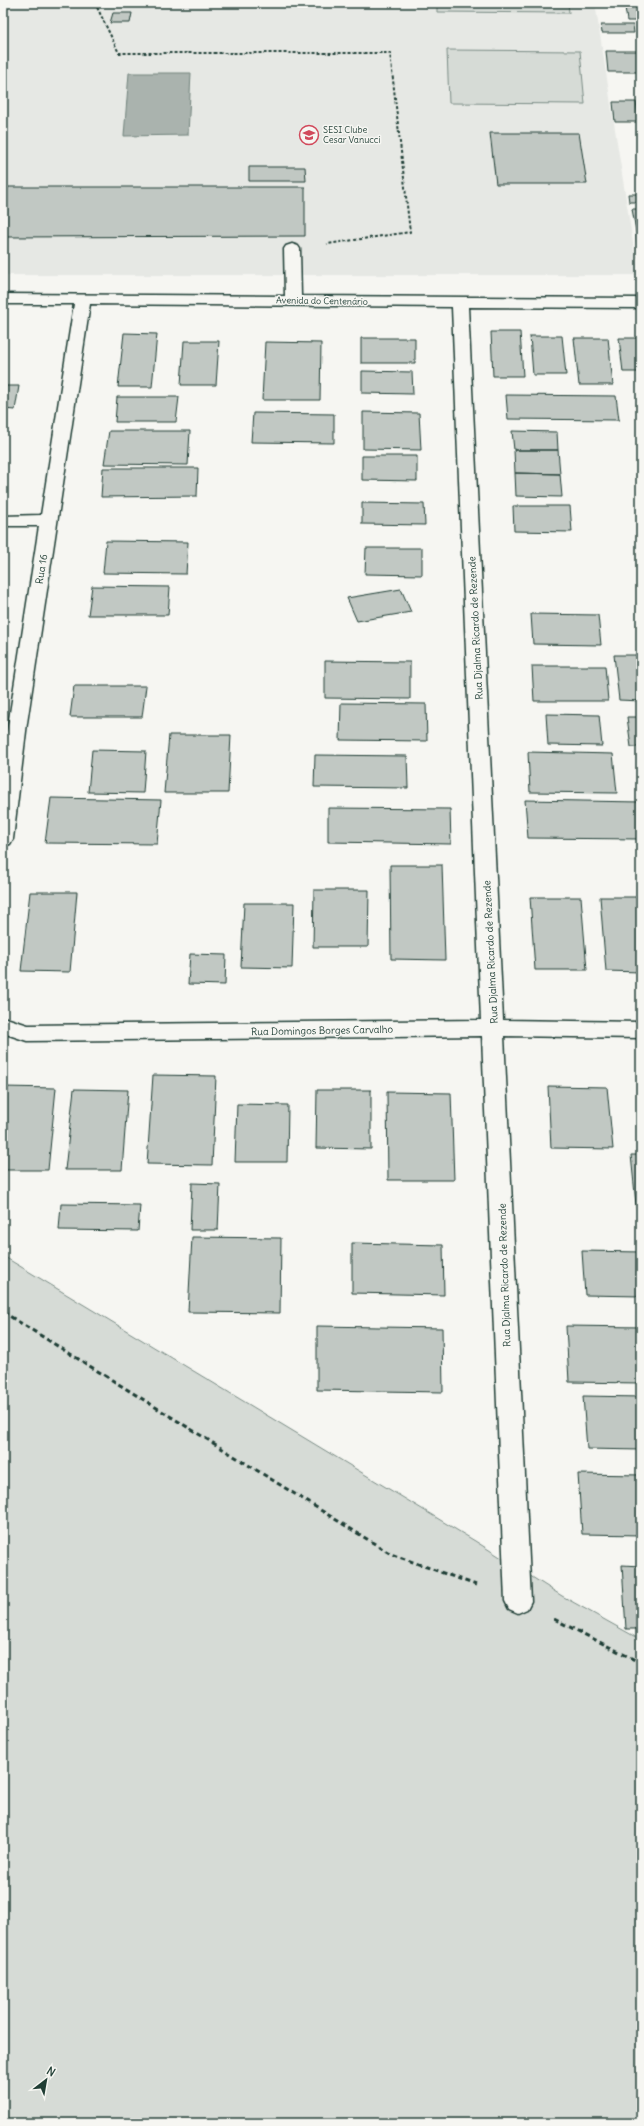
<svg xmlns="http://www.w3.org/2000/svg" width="644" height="2126" viewBox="0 0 644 2126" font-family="Delius,sans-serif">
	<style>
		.built { fill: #e6e8e4 }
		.green { fill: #d6dbd6; stroke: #7a8c85 }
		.water { fill: #aab3ae; stroke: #72847d }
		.building { fill: #c1c8c3; stroke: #1f3d34 }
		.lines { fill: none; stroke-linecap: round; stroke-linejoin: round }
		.minor-casing { stroke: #1f3d34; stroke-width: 3 }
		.path-far1 { stroke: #1f3d34; stroke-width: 2; stroke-dasharray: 3 2; stroke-linecap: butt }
		.path { stroke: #1f3d34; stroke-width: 3; stroke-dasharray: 5 3.5; stroke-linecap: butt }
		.minor { fill: #f6f6f2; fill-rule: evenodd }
		.labels { text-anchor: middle; stroke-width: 3; stroke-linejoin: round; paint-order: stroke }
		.far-poi-label { font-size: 9px; fill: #1f3d34; stroke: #f6f6f2; text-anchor: start }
		.far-street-label { font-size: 9px; fill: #1f3d34; stroke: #f6f6f2 }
		.street-label { font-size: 10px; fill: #1f3d34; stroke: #f6f6f2 }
	</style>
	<rect width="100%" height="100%" fill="#f6f6f2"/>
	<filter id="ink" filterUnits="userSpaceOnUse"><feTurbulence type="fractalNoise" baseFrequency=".025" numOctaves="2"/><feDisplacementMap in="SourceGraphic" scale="8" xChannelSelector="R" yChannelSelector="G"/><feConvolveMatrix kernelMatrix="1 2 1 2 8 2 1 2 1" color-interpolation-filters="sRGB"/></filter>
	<g filter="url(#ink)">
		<!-- built -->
		<path class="built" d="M3,3H595L638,275H3Z"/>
		<!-- green -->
		<path class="green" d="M437,3H568L569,13L437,12Z
			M447,50L580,51L585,104L449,103Z
			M3,1256L475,1541L562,1596L641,1640V2123H3Z"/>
		<!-- water -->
		<path class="water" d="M129,73H191L188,135L124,136Z"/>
		<!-- building -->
		<path class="building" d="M625,7H641V21H627Z
			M113,13H132L130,23H110Z
			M601,25H633L634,33H602Z
			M606,51H641V72H608Z
			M613,102H636L639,122H615Z
			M490,133H579L587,184H496Z
			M249,167H305L306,181H249Z
			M8,187H305V236L3,237V217Z
			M628,194H641V202H629Z
			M632,209H641V225H635Z
			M635,225H641V264L640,263Z
			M491,332H520L523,376H493Z
			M124,333L157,334L152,387H118Z
			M530,336H562L566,375H533Z
			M361,338H415V363H361Z
			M574,338H608L613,385H579Z
			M619,338H641V372H623Z
			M184,341H219L216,385H181Z
			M265,342L321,343L320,400H262Z
			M362,371L412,372L413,394L362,393Z
			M3,386H19L15,410L3,409Z
			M506,395L616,396L619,420L508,419Z
			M117,397H179L176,422H115Z
			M363,412L419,413L421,450L363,449Z
			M253,413L334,414V443L251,442Z
			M109,431H190L188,465L104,464Z
			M512,431L557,432L558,450H514Z
			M514,450H558L560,474L515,473Z
			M362,456H417V481L362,480Z
			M103,468H198L197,496L101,497Z
			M515,473L560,474L562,497L516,496Z
			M362,503L424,504L425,525L362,524Z
			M513,506H570L572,532L514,531Z
			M106,541L188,542L186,574L103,573Z
			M366,548H422V575L365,574Z
			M92,586L170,587L168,615H88Z
			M401,589L411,612L357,621L347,598Z
			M531,614L598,615L601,645L533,644Z
			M614,655H641V701L619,700Z
			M325,661L410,662V699L325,698Z
			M532,666H605L608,701H534Z
			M74,686H146L142,717H70Z
			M341,703L426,704L427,741L340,740Z
			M546,714L599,715L602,746L548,745Z
			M627,717H641V747H631Z
			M169,735H231L228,793H164Z
			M92,750L146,751L143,793L88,792Z
			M528,752L613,754L617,793L530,792Z
			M315,755L407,756L408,788L314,787Z
			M51,798L161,800L157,844L45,843Z
			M525,800L640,802L641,839L528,838Z
			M328,808L450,809L451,844L328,842Z
			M390,865H442L445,960L391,959Z
			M314,890H369L368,947H313Z
			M30,892H77L70,972L21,971Z
			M530,897H581L587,970H535Z
			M600,897H641V972L606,971Z
			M244,903H294L292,968L241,967Z
			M190,954L226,955L225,985L188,984Z
			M153,1075L216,1076L212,1165L147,1164Z
			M548,1086L607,1087L613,1149L551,1148Z
			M3,1087L56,1088L48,1170H3Z
			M74,1089L128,1090L122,1170H65Z
			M317,1090H371V1149L316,1148Z
			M387,1092L451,1093L454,1180H388Z
			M237,1104L288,1105L287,1162H235Z
			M631,1155H641V1224H638Z
			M192,1183L220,1184L218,1230H190Z
			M61,1204L140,1205L138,1231L59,1230Z
			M192,1237L281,1238L280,1313L188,1312Z
			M352,1243L443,1245L444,1295L352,1293Z
			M582,1251L641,1252V1296L585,1295Z
			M317,1326L442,1328L443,1392L317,1390Z
			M566,1326L641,1327V1383L569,1382Z
			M583,1396L641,1397V1450L587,1449Z
			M578,1474L641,1475V1535L582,1534Z
			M622,1565L641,1566V1629H626Z"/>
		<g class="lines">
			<!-- minor casing -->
			<g class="minor-casing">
				<path id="minor" d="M292,244L298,246L300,249L301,296L641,298V308L468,307L503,1020L641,1022V1038L504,1036L531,1601L527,1609L518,1613L509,1609L505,1601L482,1036L27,1041L3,1033V1017L28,1025L481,1020L452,307L90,304L27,723L13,839L10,844L3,846V758L39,526H3V516L41,515L74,304H3V294L285,296L284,249L286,246Z"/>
			</g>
			<!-- path-far1 -->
			<path class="path-far1" d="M95,3L119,53H390L410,232L327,244
				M119,3L120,7"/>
			<!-- path -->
			<path class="path" d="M3,1312L391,1554L476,1585
				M554,1619L641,1663"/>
			<!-- minor -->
			<use href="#minor" class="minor"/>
		</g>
	</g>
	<!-- icons -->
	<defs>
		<g id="school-ring" transform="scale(1)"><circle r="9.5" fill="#f6f6f2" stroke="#d1495b" stroke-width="1.5"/><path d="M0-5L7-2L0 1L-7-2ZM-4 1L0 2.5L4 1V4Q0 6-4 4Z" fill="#d1495b"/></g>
	</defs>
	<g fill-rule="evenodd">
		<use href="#school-ring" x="309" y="135"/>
	</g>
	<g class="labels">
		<!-- far-poi labels -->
		<g class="far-poi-label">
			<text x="323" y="133">SESI Clube<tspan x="323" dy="10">Cesar Vanucci</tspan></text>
		</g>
		<!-- far-street labels -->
		<g class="far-street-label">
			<text transform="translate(322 301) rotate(1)" y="3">Avenida do Centenário</text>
		</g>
		<!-- street labels -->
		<g class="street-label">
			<text transform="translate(41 569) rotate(-81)" y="4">Rua 16</text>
			<text transform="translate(475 628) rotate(-93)" y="4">Rua Djalma Ricardo de Rezende</text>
			<text transform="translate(490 952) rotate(-93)" y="4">Rua Djalma Ricardo de Rezende</text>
			<text transform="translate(322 1030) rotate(-1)" y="4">Rua Domingos Borges Carvalho</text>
			<text transform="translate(504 1275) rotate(-92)" y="4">Rua Djalma Ricardo de Rezende</text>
		</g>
	</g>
	<!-- margin -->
	<rect width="644" height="2126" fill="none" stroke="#f6f6f2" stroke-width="16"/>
	<rect x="8" y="8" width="628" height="2110" fill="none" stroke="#1f3d34" stroke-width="1.5" filter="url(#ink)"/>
	<!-- north arrow -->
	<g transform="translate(46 2080) rotate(31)" stroke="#f6f6f2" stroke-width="3" paint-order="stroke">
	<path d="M0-3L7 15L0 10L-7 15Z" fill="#1f3d34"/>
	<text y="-6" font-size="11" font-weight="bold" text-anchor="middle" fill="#1f3d34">N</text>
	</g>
</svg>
